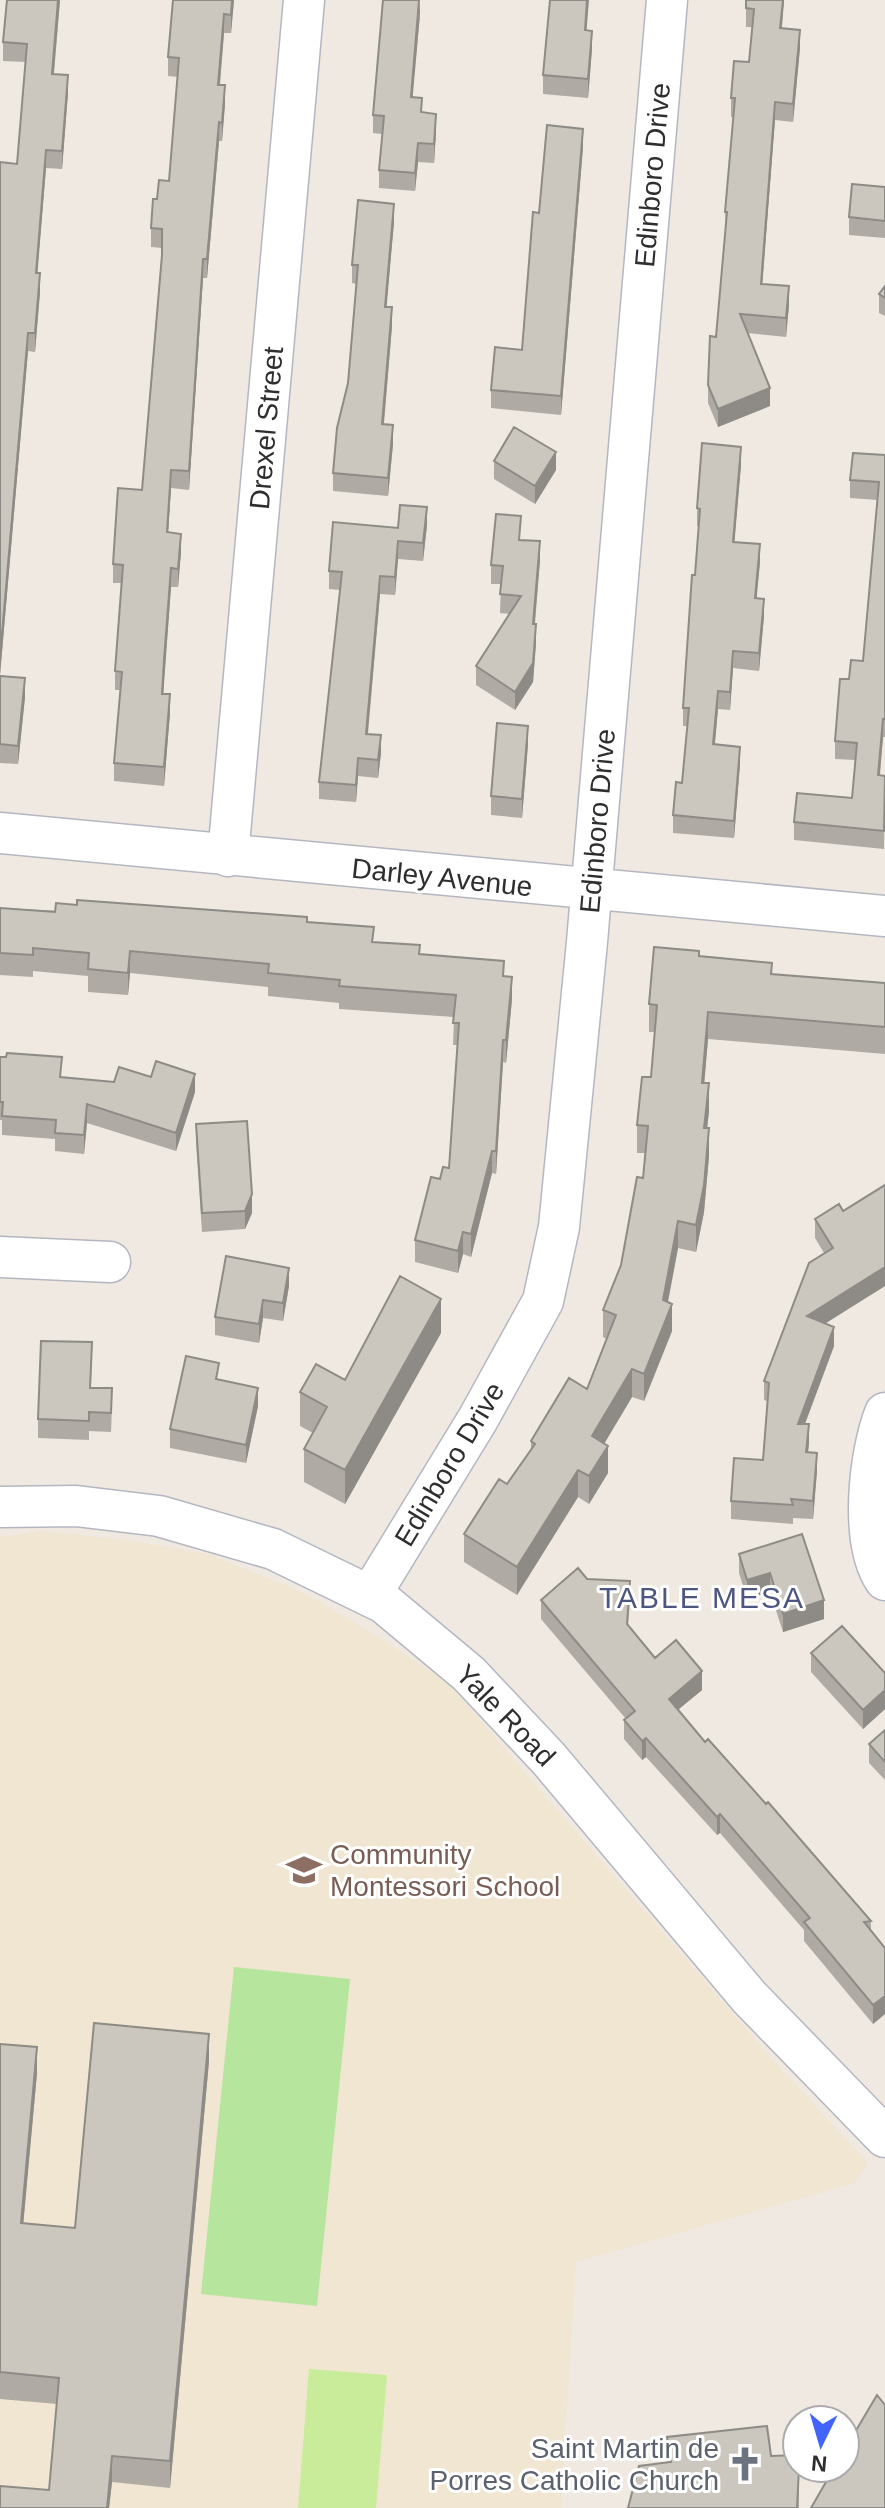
<svg xmlns="http://www.w3.org/2000/svg" width="885" height="2508" viewBox="0 0 885 2508" font-family="Helvetica,sans-serif">
	<style>
		.education { fill: #f0e6d1 }
		.green { fill: #b6e59e }
		.pitch { fill: #c9ec9a }
		.lines { fill: none; stroke-linecap: round; stroke-linejoin: round }
		.minor-casing { stroke: #b4b7c1; stroke-width: 43 }
		.minor { stroke: #fff; stroke-width: 40 }
		.wall { fill: #afaba4 }
		.shaded-wall { fill: #8e8b86 }
		.building { fill: #cbc7bf; stroke: #8e8b86; stroke-width: 2 }
		.labels { text-anchor: middle; stroke-width: 6; stroke-linejoin: round; paint-order: stroke }
		.street-label { font-size: 28px; fill: #2e2e2e; stroke: #fff }
		.education-label { font-size: 28px; fill: #785e54; stroke: #fff; text-anchor: start }
		.worship-label { font-size: 28px; fill: #5b616d; stroke: #fff; text-anchor: end }
		.neighbourhood-label { font-size: 30px; letter-spacing: 2px; fill: #4d5680; stroke: #fff }
	</style>
	<rect width="100%" height="100%" fill="#efe9e1"/>
	<!-- education -->
	<path class="education" d="M41,1531L128,1540L208,1554L302,1592L379,1637L448,1683L770,2057L868,2163L855,2183L576,2262L561,2508H0V1537Z"/>
	<!-- green -->
	<path class="green" d="M234,1967L350,1979L317,2306L201,2294Z"/>
	<!-- pitch -->
	<path class="pitch" d="M309,2369L387,2375L376,2508H298Z"/>
	<g class="lines">
		<!-- minor casing -->
		<g class="minor-casing">
			<path id="minor" d="M0,833L885,916
				M228,856L304,0
				M0,1257L110,1262
				M885,1413C869,1454 859,1542 885,1580
				M0,1507L76,1506L159,1516L273,1549L384,1603L469,1674L549,1759L749,1997L885,2137
				M371,1594L478,1419L543,1301L559,1227L587,942L667,0"/>
		</g>
		<!-- minor -->
		<use href="#minor" class="minor"/>
	</g>
	<!-- wall -->
	<path class="wall" d="M60,0L54,74L68,93L62,169L46,168L37,273L40,292L35,352L28,351L0,675V162L17,164L26,62L3,61V42Z
		M234,0L231,33H224L220,85L225,104L222,141H219L207,278H203L189,490L171,488L168,532L181,552L178,587H171L164,678L163,694L170,713L164,786L114,781V763L120,690H115V671L122,583H113V564L142,490L162,248L151,247V228L157,199L169,181L178,77L168,76V57Z
		M746,0H784L782,28L800,48L793,122L775,120L762,284L789,305L786,337L748,333L770,406L718,427L708,403V385L716,337L726,230L725,212L734,117H731V98L749,62L752,27H746Z
		M420,14L412,98L436,132L434,163L418,162L415,191L379,188V170L382,134L373,133V115Z
		M586,30L592,49L588,98L543,94V75Z
		M583,147L561,415L491,408V390L522,350L539,213Z
		M885,187V238L849,235V217Z
		M394,222L386,307L392,326L384,424L393,444L388,496L333,491V473L348,383L356,284L352,283V265Z
		M885,286V316L879,313V294Z
		M885,455V737H883L880,775L885,776L884,849L794,840V822L852,798L855,760L835,759V741L849,679L863,661L878,500L850,498V480Z
		M494,461L556,470L535,504L494,479Z
		M741,465L734,542L760,562L756,598L764,616L759,671L733,668L730,710L718,709L715,744L740,764L734,838L673,833V815L682,783L687,726H683V708L699,526H697V508Z
		M427,525L423,561L398,559L395,595L380,594L368,734L381,753L378,778L358,776L356,802L319,799V782L340,590L329,589V571L398,528Z
		M521,540L540,560L535,624L536,643L533,682L515,710L476,685V666L510,614L500,613L501,584H491V565Z
		M0,676L25,697L18,764L0,763Z
		M528,744L522,818L491,815V796Z
		M0,908L307,922L374,942L504,976L512,999L506,1063L503,1062L496,1174L492,1173L471,1257L463,1254L458,1273L415,1262V1240L440,1179L449,1168L457,1045H453L454,1017L339,1009V1003L268,996V987L130,973L128,995L88,992V976L33,971V977L0,975Z
		M699,956L772,974L885,983V1054L708,1039L704,1083L709,1111L707,1128L709,1156L704,1212L696,1252L678,1248L668,1302L672,1331L644,1401L632,1397L604,1444L608,1473L589,1504L578,1497L517,1595L464,1562V1534L507,1484L531,1451V1441L587,1389L607,1339L603,1337V1310L621,1265L643,1178L645,1153H637V1125L651,1077L655,1032H649V1004Z
		M0,1057L62,1077L195,1092L176,1151L87,1123L84,1154L55,1151V1139L2,1135V1120H0Z
		M196,1124L252,1213L245,1229L202,1232L196,1143Z
		M885,1185V1286L825,1323L834,1346L805,1424L809,1443L808,1452L817,1471L813,1519L793,1518V1524L731,1519V1501L763,1460L767,1401L764,1400V1381L824,1253L815,1238V1219L843,1211Z
		M289,1286L283,1321L263,1318L259,1343L215,1335V1317Z
		M441,1333L345,1504L304,1482V1449L313,1433L300,1426V1392L345,1380Z
		M92,1342L91,1388L112,1407L111,1432L89,1431V1440L38,1438V1419Z
		M219,1379L258,1406L246,1463L170,1448V1429Z
		M802,1534L824,1619L783,1632L770,1592L747,1599L739,1573V1554Z
		M587,1579L630,1600L628,1626L655,1658L702,1690L678,1710L705,1742L871,1921V1931L885,1948V2014L873,2024L804,1941V1930L720,1833L717,1835L646,1757L642,1760L624,1739V1720L626,1719L541,1619V1600Z
		M811,1653L885,1673V1709L863,1729L811,1672Z
		M885,1730V1780L869,1763V1744Z
		M0,2044L37,2073L23,2223L75,2228L209,2061L170,2488L112,2482L109,2508H0L49,2490L57,2404L0,2399Z
		M667,2437L771,2456L799,2468V2508H628L667,2462Z"/>
	<!-- shaded-wall -->
	<path class="shaded-wall" d="M58,0H60L52,92V74Z
		M232,0H234L231,33V15Z
		M420,0V14L411,116V97Z
		M587,0H589L585,49V30Z
		M783,0H784L780,46V28Z
		M224,14V33L218,103V85Z
		M800,30V48L793,122V104Z
		M592,31V49L588,98V79Z
		M68,75V93L62,169V151Z
		M225,85V104L222,141V123Z
		M775,102V120L761,302V284Z
		M436,114V132L434,163V144Z
		M219,122V141L207,278V259Z
		M583,129V147L561,415V396Z
		M418,143V162L415,191V173Z
		M46,150V168L36,291V273Z
		M394,204V222L385,325V307Z
		M203,259V278L189,490V471Z
		M40,273V292L35,352V333Z
		M789,286V305L786,337V318Z
		M392,307V326L382,443V424Z
		M28,333V351L0,675V657Z
		M770,388V406L718,427V409Z
		M393,425V444L388,496V478Z
		M741,447V465L733,560V542Z
		M556,452V470L535,504V486Z
		M171,470V488L167,551V532Z
		M427,507V525L423,561V543Z
		M181,534V552L178,587V569Z
		M398,541V559L395,595V577Z
		M540,541V560L533,642V624Z
		M760,544V562L755,616V598Z
		M171,568V587L162,712V694Z
		M380,576V594L366,751V734Z
		M764,599V616L759,671V653Z
		M536,624V643L533,682L515,710V692Z
		M733,651V668L730,710V692Z
		M25,678V697L18,764V746Z
		M718,691V709L713,762V744Z
		M170,694V713L164,786V767Z
		M883,719V737L878,793V775Z
		M528,726V744L522,818V799Z
		M381,735V753L378,778V760Z
		M740,747V764L734,838V821Z
		M358,758V776L356,802V785Z
		M130,951V973L128,995V973Z
		M512,977V999L506,1063V1040Z
		M708,1012V1039L702,1110V1083Z
		M503,1040V1062L496,1174V1151Z
		M195,1074V1092L176,1151V1133Z
		M709,1083V1111L704,1155V1128Z
		M87,1104V1123L84,1154V1135Z
		M709,1128V1156L704,1212L696,1252V1225Z
		M492,1151V1173L471,1257V1234Z
		M252,1194V1213L245,1229V1211Z
		M678,1221V1248L663,1327V1300Z
		M463,1232V1254L458,1273V1251Z
		M885,1267V1286L807,1335V1316Z
		M289,1268V1286L283,1321V1303Z
		M441,1299V1333L345,1504V1470Z
		M263,1300V1318L259,1343V1324Z
		M672,1304V1331L644,1401V1374Z
		M834,1327V1346L798,1442V1424Z
		M632,1369V1397L592,1464V1436Z
		M258,1388V1406L246,1463V1445Z
		M809,1424V1443L806,1470V1452Z
		M608,1446V1473L589,1504V1476Z
		M817,1453V1471L813,1519V1501Z
		M578,1470V1497L517,1595V1567Z
		M770,1573V1592L747,1599V1580Z
		M824,1600V1619L783,1632V1614Z
		M702,1671V1690L669,1717V1699Z
		M885,1690V1709L863,1729V1710Z
		M646,1738V1757L642,1760V1741Z
		M720,1814V1833L717,1835V1817Z
		M885,1996V2014L873,2024V2005Z
		M209,2034V2061L170,2488V2461Z
		M37,2047V2073L21,2249V2223Z
		M112,2456V2482L109,2508H107Z"/>
	<!-- building -->
	<path class="building" d="M7,0H58L52,74L68,75L62,151L46,150L36,273H40L35,333H28L0,657V162L17,164L27,44L3,42Z
		M173,0H232L231,15L224,14L218,85H225L222,123L219,122L207,259H203L189,471L171,470L167,532L181,534L178,569L171,568L164,660L162,694H170L164,767L114,763L122,672L115,671L123,565L113,564L118,488L142,490L162,255V229L151,228L153,199H157L159,180L169,181L179,58L168,57Z
		M383,0H419L411,97L422,98L421,112L436,114L434,144L418,143L415,173L379,170L384,116L373,115Z
		M550,0H587L585,30L592,31L588,79L543,75Z
		M746,0H783L780,28L800,30L793,104L775,102L761,284L789,286L786,318L740,314L770,388L718,409L708,385L710,336L716,337L724,246L727,212H725L735,98H731L734,61L749,62L754,9L746,8Z
		M547,125L583,129L561,396L491,390L495,347L522,350L533,212L539,213Z
		M852,184L885,187V221L849,217Z
		M358,200L394,204L385,307H392L382,424L393,425L388,478L333,473L337,428L348,383L358,265H352Z
		M885,286V298L879,294Z
		M514,427L556,452L535,486L494,461Z
		M702,443L741,447L733,542L760,544L755,598L764,599L759,653L733,651L730,692L718,691L713,744L740,747L734,821L673,815L676,782L682,783L689,708H683L692,575H695L700,509L697,508Z
		M853,453L885,455V719H883L878,775L885,776L884,831L794,822L797,793L852,798L857,743L835,741L840,679H849L851,660L863,661L879,482L850,480Z
		M400,505L427,507L423,543L398,541L395,577L380,576L366,734L381,735L378,760L358,758L356,785L319,782L342,572L329,571L333,522L398,528Z
		M496,514L521,516L519,540L540,541L533,624H536L533,663L515,692L476,666L521,596L500,594L503,566L491,565Z
		M0,676L25,678L18,746L0,744Z
		M497,723L528,726L522,799L491,796Z
		M77,900L307,917V922L374,927L372,942L420,945L419,954L504,961L503,976L512,977L506,1040H503L496,1151H492L471,1234L463,1232L458,1251L415,1240L431,1177L440,1179L443,1167L449,1168L459,1023H453L456,995L339,986L340,980L268,973L269,964L130,951L128,973L88,969L89,953L33,948V955L0,953V908L55,912L56,903L77,905Z
		M654,947L699,951V956L772,963L771,974L885,983V1027L708,1012L702,1083H709L704,1128H709L704,1185L696,1225L678,1221L663,1300L672,1304L644,1374L632,1369L592,1436L608,1446L589,1476L578,1470L517,1567L464,1534L499,1479L507,1484L535,1444L531,1441L569,1378L587,1389L616,1315L603,1310L621,1265L637,1177L643,1178L648,1126L637,1125L642,1077H651L657,1005L649,1004Z
		M7,1053L62,1057L60,1077L114,1082L119,1067L151,1077L156,1061L195,1074L176,1133L87,1104L84,1135L55,1133L56,1120L2,1116L3,1102H0V1057H6Z
		M247,1121L252,1194L245,1211L202,1213L196,1124Z
		M885,1185V1267L807,1316L834,1327L798,1424H809L806,1452L817,1453L813,1501L791,1499L793,1505L731,1501L734,1458L763,1460L769,1383L764,1381L809,1263L833,1248L815,1219L839,1204L843,1211Z
		M226,1256L289,1268L283,1303L263,1300L259,1324L215,1317Z
		M400,1276L441,1299L345,1470L304,1449L327,1407L300,1392L316,1364L345,1380Z
		M41,1341L92,1342L90,1388H112L111,1413L89,1412V1421L38,1419Z
		M186,1356L219,1363L216,1379L258,1388L246,1445L170,1429Z
		M802,1534L824,1600L783,1614L770,1573L747,1580L739,1554Z
		M578,1568L587,1579L630,1581L627,1624L655,1658L676,1640L702,1671L669,1699L705,1742L708,1739L766,1804L768,1802L871,1921L864,1922L885,1948V1996L873,2005L804,1922L810,1918L720,1814L717,1817L646,1738L642,1741L624,1720L635,1711L541,1600Z
		M842,1626L885,1673V1690L863,1710L811,1653Z
		M885,1730V1762L869,1744Z
		M94,2023L209,2034L170,2461L112,2456L107,2508H0V2486L49,2490L59,2378L0,2372V2044L37,2047L21,2223L75,2228Z
		M877,2395L885,2405V2508H811L834,2468H845V2449Z
		M767,2426L771,2456L797,2455V2468H799L797,2508H628L639,2466L671,2462L667,2437Z"/>
	<!-- icons -->
	<defs>
		<g id="school-bare" transform="scale(2.76)"><path d="M0-5L7-2L0 1L-7-2ZM-4 1L0 2.5L4 1V4Q0 6-4 4Z" fill="#8d6e63" stroke="#fff" stroke-width="2.5" paint-order="stroke"/></g>
		<g id="church-bare" transform="scale(2.76)"><path d="M-1.2-6h2.4v3.5h3.3v2.4h-3.3V6h-2.4V-.1h-3.3v-2.4h3.3Z" fill="#6b7280" stroke="#fff" stroke-width="2.5" paint-order="stroke"/></g>
	</defs>
	<g fill-rule="evenodd">
		<use href="#school-bare" x="304" y="1870"/>
		<use href="#church-bare" x="745" y="2464"/>
	</g>
	<g class="labels">
		<!-- street labels -->
		<g class="street-label">
			<text transform="translate(652 175) rotate(-85)" y="10">Edinboro Drive</text>
			<text transform="translate(266 428) rotate(-85)" y="10">Drexel Street</text>
			<text transform="translate(597 821) rotate(-85)" y="10">Edinboro Drive</text>
			<text transform="translate(442 877) rotate(6)" y="10">Darley Avenue</text>
			<text transform="translate(449 1464) rotate(-59)" y="10">Edinboro Drive</text>
			<text transform="translate(506 1715) rotate(46)" y="10">Yale Road</text>
		</g>
		<!-- education labels -->
		<g class="education-label">
			<text x="330" y="1864">Community<tspan x="330" dy="32">Montessori School</tspan></text>
		</g>
		<!-- worship labels -->
		<g class="worship-label">
			<text x="719" y="2458">Saint Martin de<tspan x="719" dy="32">Porres Catholic Church</tspan></text>
		</g>
		<!-- neighbourhood labels -->
		<g class="neighbourhood-label">
			<text x="702" y="1608">TABLE MESA</text>
		</g>
	</g>
	<!-- north arrow -->
	<g transform="translate(821 2444) rotate(185)"><circle r="38" fill="#ffffff" stroke="#ababab" stroke-width="2"/>
	<path d="M0-6L14 30L0 20L-14 30Z" fill="#4264fb"/>
	<text y="-12" font-size="22" font-weight="bold" text-anchor="middle" fill="#2e2e2e">N</text>
	</g>
</svg>
